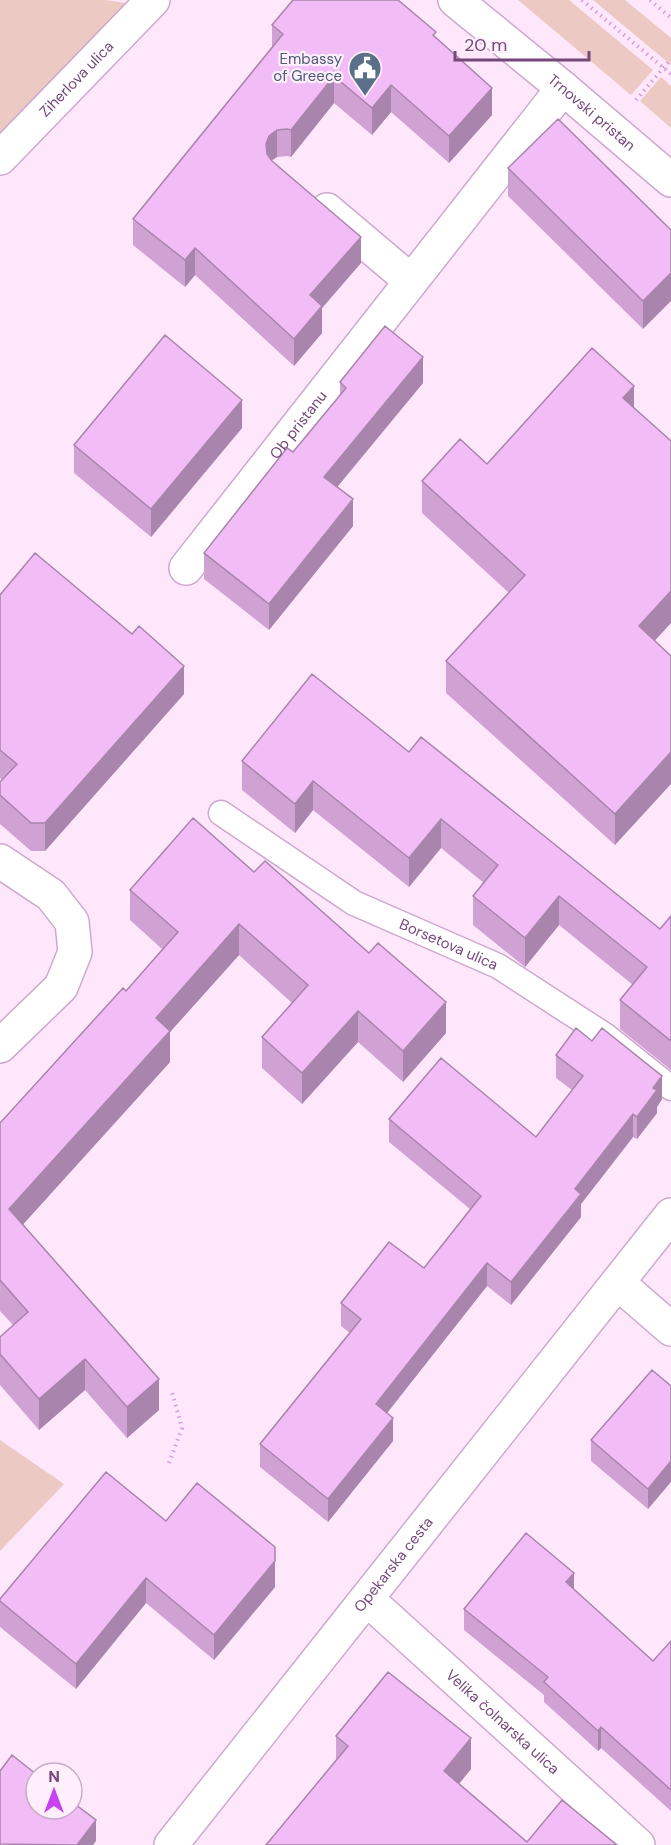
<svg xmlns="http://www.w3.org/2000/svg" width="671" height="1845" viewBox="0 0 671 1845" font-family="'DM Sans',sans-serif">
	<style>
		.green { fill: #edc9c3 }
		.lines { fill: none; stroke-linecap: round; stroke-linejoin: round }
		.service-casing { stroke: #cea8ce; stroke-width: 27 }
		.minor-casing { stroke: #cea8ce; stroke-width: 36 }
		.tertiary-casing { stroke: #cea8ce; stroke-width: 36 }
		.path { stroke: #d79edb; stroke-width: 4; stroke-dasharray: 1.5 4.5; stroke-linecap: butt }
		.service { stroke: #fff; stroke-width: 24 }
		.minor { stroke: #fff; stroke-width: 33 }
		.tertiary { stroke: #fff; stroke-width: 33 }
		.wall { fill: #d0a2d4 }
		.shaded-wall { fill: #a984ac }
		.building { fill: #f2bcf6; stroke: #a984ac; stroke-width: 1.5 }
		.labels { text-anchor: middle; stroke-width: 4.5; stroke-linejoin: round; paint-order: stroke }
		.service-label { font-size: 15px; fill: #4e5e75; stroke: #ffeffd; text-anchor: end }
		.street-label { font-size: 15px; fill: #75487a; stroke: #ffeffd }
	</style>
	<rect width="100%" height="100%" fill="#fee7fb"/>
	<!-- green -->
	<path class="green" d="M0,0H105L147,6L0,158Z
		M518,0H569L653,70L631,95Z
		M593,0H625L671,38V65Z
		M661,77L671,86V128L640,101Z
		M0,1440L64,1484L0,1551Z"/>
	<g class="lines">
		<!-- service casing -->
		<g class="service-casing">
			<g id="service">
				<path id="s1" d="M221,813L354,903L498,966L606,1036L671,1088"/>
			</g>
		</g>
		<!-- minor casing -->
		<g class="minor-casing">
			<g id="minor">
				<path id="s2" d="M455,0L563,88L671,180"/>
				<path id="s3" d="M0,158L153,0"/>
				<path d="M327,210L411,281"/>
				<path id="s4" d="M186,568L563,88"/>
				<path d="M0,861L51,895L72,922L75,952L61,987L0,1046"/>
				<path d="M618,1283L671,1329"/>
				<path id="s5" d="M367,1599L638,1845"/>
			</g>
		</g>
		<!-- tertiary casing -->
		<g class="tertiary-casing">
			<g id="tertiary">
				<path id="s6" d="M171,1845L671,1215"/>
			</g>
		</g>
		<!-- path -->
		<path class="path" d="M582,0L671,74
			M650,0L671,18
			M636,100L671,59
			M169,1463L182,1428L172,1392"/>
		<!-- service -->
		<use href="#service" class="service"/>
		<!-- minor -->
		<use href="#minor" class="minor"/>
		<!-- tertiary -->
		<use href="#tertiary" class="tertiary"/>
	</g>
	<!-- wall -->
	<path class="wall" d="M272,25L436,38L492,115L449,163L391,112L372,135L334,103L291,157L287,156L277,157L271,161L361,263L322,308V333L294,366L195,275L185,287L133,245V219L272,47Z
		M508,168L671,230L643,329L508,196Z
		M340,382L423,383L337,487L353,526L269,630L204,579V553L293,452L340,395Z
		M634,407L654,641L615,845L446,693V661L509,593L422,513V481L487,464Z
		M242,428L151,537L74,473V445Z
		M0,595L184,694L45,851H31L0,824V782L2,780L0,778Z
		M409,752L660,929L671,916V1070L620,1029V1000L633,985L559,925L525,967L473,925V896L484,883L441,848L409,887L313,810L295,833L242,790V761Z
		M254,872L446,1033L403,1082L358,1042L302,1104L262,1068V1037L292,1003L239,955L170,1032V1062L23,1224L159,1410L127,1438L85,1390L39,1430L0,1385V1337L13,1325L0,1311V1123L126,991L162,949L130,920V890Z
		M556,1055L662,1099L657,1107V1113L637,1139L633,1137L581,1204V1217L511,1305L487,1286L387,1413L393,1441L328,1522L260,1467V1444L350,1333L341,1326V1303L424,1268L470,1209L389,1142V1119L536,1137L572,1090L556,1078Z
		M671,1386L648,1509L591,1461V1440Z
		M166,1521L275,1587L214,1660L146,1603L76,1689L0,1627V1599Z
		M464,1609L653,1661L671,1641V1811L601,1748L598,1751L544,1702V1695L464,1630Z
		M336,1736L471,1769L459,1784L527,1842L266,1845L336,1761Z"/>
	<!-- shaded-wall -->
	<path class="shaded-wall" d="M334,76V103L291,157V130Z
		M391,85V112L372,135V108Z
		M492,88V115L449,163V136Z
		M277,130V157L269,162L266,171V144L269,136Z
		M361,237V263L322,308V333L294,366V339L310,295Z
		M195,248V275L185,287V260Z
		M671,273V301L643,329V301Z
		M423,357V383L324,503V477Z
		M634,386V418L623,398Z
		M242,400V428L151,537V509Z
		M353,499V526L269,630V604Z
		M671,591V623L639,658V626Z
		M184,666V694L45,851V823Z
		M671,752V784L615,845V814Z
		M313,781V810L295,833V804Z
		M441,819V848L409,887V858Z
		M559,896V925L525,967V938Z
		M239,924V955L170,1032V1062L9,1240V1209L156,1018Z
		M446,1002V1033L403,1082V1051Z
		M358,1011V1042L302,1104V1073Z
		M662,1076V1099L657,1107V1113L637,1139V1117L653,1088Z
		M633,1114V1137L581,1204V1217L511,1305V1282L575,1189Z
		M487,1263V1286L376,1427V1404Z
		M85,1359V1390L39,1430V1399Z
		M159,1379V1410L127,1438V1407Z
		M393,1418V1441L328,1522V1499Z
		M671,1461V1482L648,1509V1489Z
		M275,1561V1587L214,1660V1635Z
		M574,1573V1593L566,1582Z
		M146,1578V1603L76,1689V1664Z
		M601,1727V1748L598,1751V1731Z
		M471,1738V1769L444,1802V1771Z
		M96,1820V1841L93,1845H77Z"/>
	<!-- building -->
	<path class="building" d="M293,0H398L436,32L433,35L492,88L449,136L391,85L372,108L334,76L291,130L287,129L277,130L269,136L266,144L267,154L272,161L361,237L310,295L322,306L294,339L195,248L185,260L133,219L283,34L272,25Z
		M558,119L671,230V273L643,301L508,168Z
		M385,326L423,357L324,477L353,499L269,604L204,553L287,448L293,452L346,388L340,382Z
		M165,335L242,400L151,509L74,445Z
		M592,348L634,386L623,398L671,441V591L639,626L671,656V752L615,814L446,661L525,575L422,481L460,439L487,464Z
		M35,553L132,634L139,626L184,666L45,823H31L0,795V782L17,764L0,750V595Z
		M312,674L409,752L421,737L660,929L671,916V1041L620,1000L647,967L559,896L525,938L473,896L498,865L441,819L409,858L313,781L295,804L242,761Z
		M193,818L254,872L265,861L369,953L378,943L446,1002L403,1051L358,1011L302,1073L262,1037L308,985L239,924L156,1018L170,1031L9,1209L159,1379L127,1407L85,1359L39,1399L0,1354V1337L28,1312L0,1280V1123L123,988L126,991L178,932L130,890Z
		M576,1028L592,1041L602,1028L662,1076L653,1088L657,1090L637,1117L633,1114L575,1189L581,1194L511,1282L487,1263L376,1404L393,1418L328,1499L260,1444L361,1319L341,1303L389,1242L424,1268L481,1196L389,1119L441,1058L536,1137L583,1076L556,1055Z
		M652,1370L671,1386V1461L648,1489L591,1440Z
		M106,1472L166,1521L197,1483L275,1547V1561L214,1635L146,1578L76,1664L0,1601V1599Z
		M526,1533L574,1573L566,1582L653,1661L671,1641V1790L601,1727L598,1731L544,1682L548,1677L464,1609Z
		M388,1672L471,1738L444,1771L527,1842L562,1800L617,1845H266L348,1746L336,1736Z
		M12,1755L36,1774V1809H72V1802L96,1820L77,1845L0,1844V1771Z"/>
	<!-- icons -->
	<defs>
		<g id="civic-pin" transform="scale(1.725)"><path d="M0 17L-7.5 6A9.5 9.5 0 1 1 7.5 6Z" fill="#5c6f8a" stroke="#ffeffd"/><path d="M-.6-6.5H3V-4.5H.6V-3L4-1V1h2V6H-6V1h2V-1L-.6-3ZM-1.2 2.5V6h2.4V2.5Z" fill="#fff"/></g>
	</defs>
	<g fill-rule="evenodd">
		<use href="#civic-pin" x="365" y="68"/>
	</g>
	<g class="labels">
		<!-- service labels -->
		<g class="service-label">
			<text x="342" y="64">Embassy<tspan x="342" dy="17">of Greece</tspan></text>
		</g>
		<!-- street labels -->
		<g class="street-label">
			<text dy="5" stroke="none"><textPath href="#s3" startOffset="110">Ziherlova ulica</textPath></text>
			<text dy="5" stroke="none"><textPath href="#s2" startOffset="177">Trnovski pristan</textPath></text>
			<text dy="5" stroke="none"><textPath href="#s4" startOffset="182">Ob pristanu</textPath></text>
			<text dy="5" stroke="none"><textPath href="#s1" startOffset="264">Borsetova ulica</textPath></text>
			<text dy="5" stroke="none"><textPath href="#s6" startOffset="358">Opekarska cesta</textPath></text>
			<text dy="5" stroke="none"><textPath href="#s5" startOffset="183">Velika čolnarska ulica</textPath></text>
		</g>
	</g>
	<!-- north arrow -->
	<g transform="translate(54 1791)"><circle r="28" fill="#ffeffd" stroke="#c8acc9" stroke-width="1.5"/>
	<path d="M0-4.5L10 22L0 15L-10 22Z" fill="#c743f1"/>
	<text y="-9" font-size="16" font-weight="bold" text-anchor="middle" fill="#75487a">N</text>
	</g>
	<!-- scale -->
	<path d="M455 51v9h134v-9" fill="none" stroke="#75487a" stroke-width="3"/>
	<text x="464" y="51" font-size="18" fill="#75487a" stroke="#ffeffd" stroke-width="4.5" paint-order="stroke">20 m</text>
</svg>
